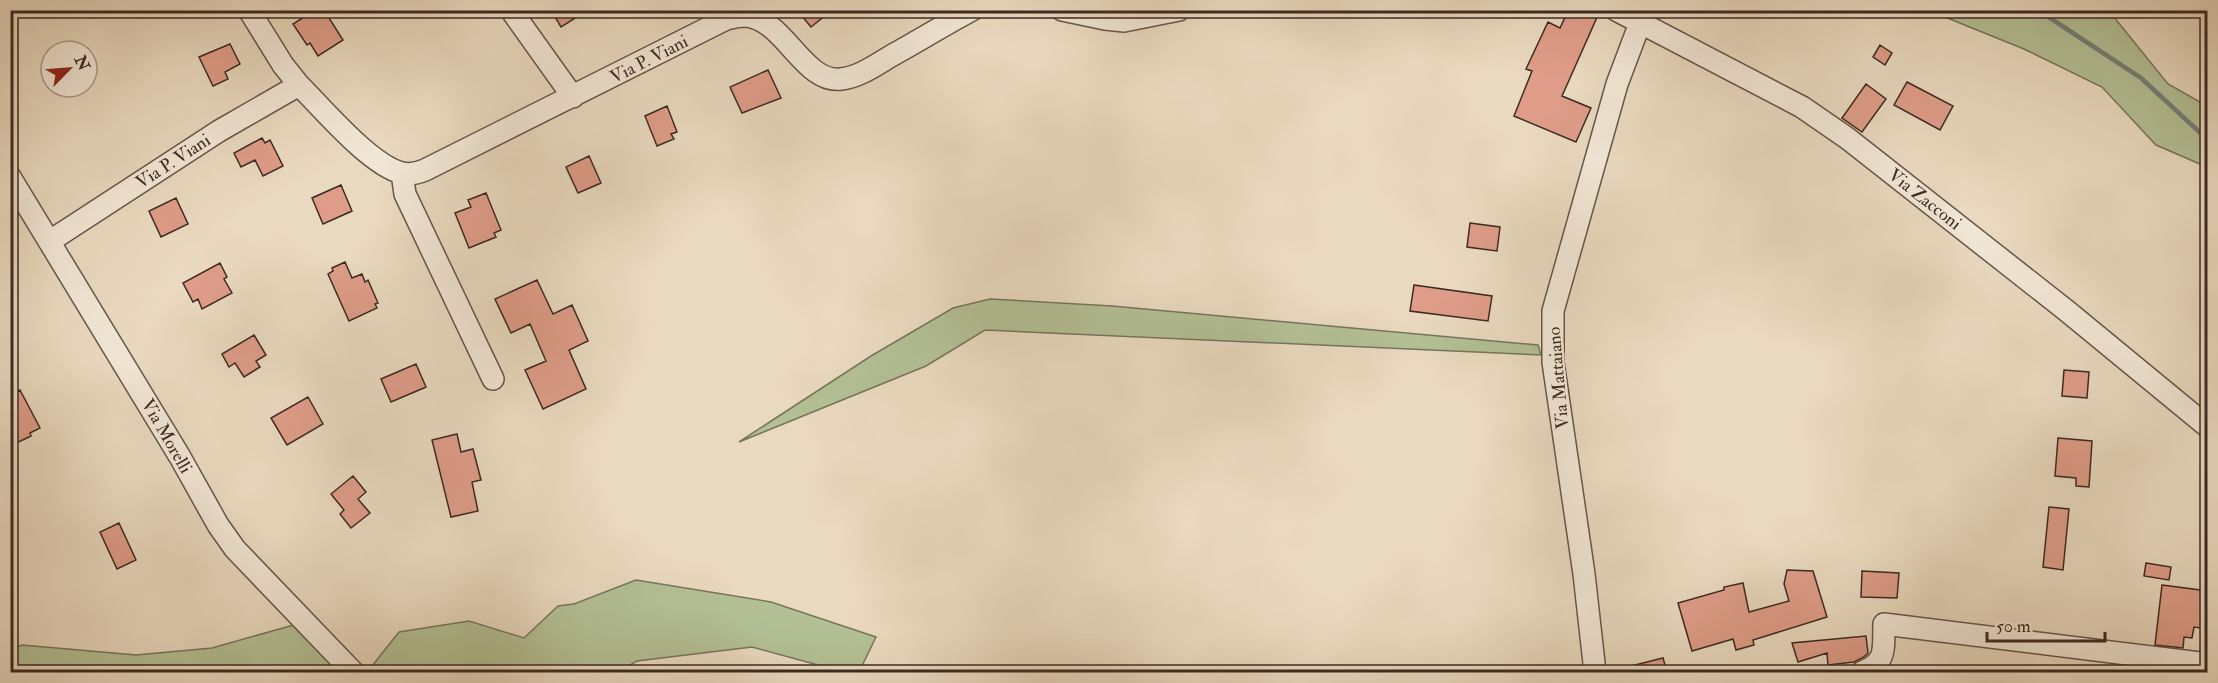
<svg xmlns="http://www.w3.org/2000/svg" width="2218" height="683" viewBox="0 0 2218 683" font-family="'IM FELL Double Pica',serif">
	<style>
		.green { fill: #b3c095; stroke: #78755c; stroke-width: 1.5 }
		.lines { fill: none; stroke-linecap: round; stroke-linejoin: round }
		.stream { stroke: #738078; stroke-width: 4.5 }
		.building { fill: #df9d89; stroke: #3c2a22; stroke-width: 1.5 }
		.minor-casing { stroke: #675649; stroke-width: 24 }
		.minor { stroke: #f1e6d5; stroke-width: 21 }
		.labels { text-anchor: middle; stroke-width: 4.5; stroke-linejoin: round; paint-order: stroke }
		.street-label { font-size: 18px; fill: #3c2a22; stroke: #f1e6d5 }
	</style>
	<rect width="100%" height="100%" fill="#e9d9bf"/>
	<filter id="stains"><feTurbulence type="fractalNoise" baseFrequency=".00333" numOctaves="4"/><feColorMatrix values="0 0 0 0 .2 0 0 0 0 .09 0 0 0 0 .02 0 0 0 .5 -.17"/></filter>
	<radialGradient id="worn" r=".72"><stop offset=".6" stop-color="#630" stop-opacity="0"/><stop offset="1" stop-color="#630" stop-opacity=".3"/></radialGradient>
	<!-- green -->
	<path class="green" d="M1930,11H2109L2168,84L2207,106V167L2156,145L2102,87L2024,49Z
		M990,299L1112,306L1538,345L1541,355L985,330L926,366L739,442L871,356L953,308Z
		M636,580L771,602L876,637L861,668L818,665L752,647L637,661L618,672H378L372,666L399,632L469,621L524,638L558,606L574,604Z
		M297,624L349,672H11V649L22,645L136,655L212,648Z"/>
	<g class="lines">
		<!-- stream -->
		<path class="stream" d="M2038,10L2141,78L2208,140"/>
	</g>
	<!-- building -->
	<path class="building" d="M315,10H324L343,40L318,56L310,43L307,45L293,24Z
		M551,10H588L561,27Z
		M797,10H832L811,27Z
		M1577,10H1588L1598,15L1562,96L1591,108L1576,142L1514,116L1532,71L1526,69L1548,22L1560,28L1567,13L1575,16Z
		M230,44L240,64L225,72L228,79L213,86L199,57Z
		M1880,45L1892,53L1885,65L1873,57Z
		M768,70L781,98L742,113L730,87Z
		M1907,82L1953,106L1940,130L1894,105Z
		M1866,84L1886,99L1862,132L1842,118Z
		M667,106L677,132L671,134L674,139L657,146L645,116Z
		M262,138L265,143L270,140L283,166L263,176L255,160L241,167L234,153Z
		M589,156L601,183L578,193L566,167Z
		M341,185L352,211L323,224L312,198Z
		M486,193L501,230L494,233L496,237L469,248L455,213L471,207L468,200Z
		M176,198L188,224L161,237L149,211Z
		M1470,223L1500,227L1497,251L1467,247Z
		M345,262L352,278L362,274L365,282L368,280L378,303L375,304L377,308L349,321L328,274L333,271L332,268Z
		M220,263L227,277L224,279L232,293L202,309L198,299L193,302L183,283Z
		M537,280L553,314L572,305L588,341L569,350L586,389L543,409L525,370L546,361L530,324L511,333L495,299Z
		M1414,285L1492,296L1488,321L1410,311Z
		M254,335L266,355L256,361L260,367L244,377L235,363L229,367L222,354Z
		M416,364L426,387L391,402L381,379Z
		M2064,370L2089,372L2087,398L2062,396Z
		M20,390L40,428L30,433L31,436L10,446V395Z
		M308,397L323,424L287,445L271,418Z
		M457,434L461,452L473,449L481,480L472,482L478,511L451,517L432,440Z
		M2058,438L2092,441L2089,487L2076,486V478L2055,476Z
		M353,476L366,492L358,499L370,513L351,528L340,514L344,510L331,494Z
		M2049,507L2069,509L2063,570L2043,567Z
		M119,523L136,560L117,569L100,532Z
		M2146,563L2171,567L2169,580L2144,576Z
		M1787,570L1813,571L1827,617L1753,640L1754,645L1736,650L1733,639L1692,651L1678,603L1724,590V587L1743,583L1749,612L1789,601L1784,584Z
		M1862,571L1899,573L1897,598L1861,597Z
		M2162,585L2208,591V629L2194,627L2192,638L2184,637L2183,648L2155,645Z
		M1866,636L1868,653L1864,657L1854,662L1828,665L1827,653L1798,662L1792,643Z
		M1663,658L1667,672H1624L1623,668Z"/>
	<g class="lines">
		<!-- minor casing -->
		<g class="minor-casing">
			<path id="minor" d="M249,10L283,65L299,85
				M511,10L573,97
				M1062,10L1105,19L1124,21L1179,10
				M1616,10L1802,107L1847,138L2067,311L2208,427
				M402,173L405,194L493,379
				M10,177L180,457L218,525L235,549L353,672
				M50,241L219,131L299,85C323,109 371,166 402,173C411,175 418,173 425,170L726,19C732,18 738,16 744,16C784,17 803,84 841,79C859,77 876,65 891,56C918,41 944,25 972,10
				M1595,672L1584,574L1553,362V311L1617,84L1640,23
				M1862,672C1888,662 1883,648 1884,624L2208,664"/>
		</g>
		<!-- minor -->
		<use href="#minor" class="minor"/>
	</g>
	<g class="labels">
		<!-- street labels -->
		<g class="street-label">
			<text transform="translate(649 59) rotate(-27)" y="6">Via P. Viani</text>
			<text transform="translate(173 161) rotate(-33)" y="6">Via P. Viani</text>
			<text transform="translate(1925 199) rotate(38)" y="6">Via Zacconi</text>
			<text transform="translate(1558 378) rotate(-95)" y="6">Via Mattaiano</text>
			<text transform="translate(167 436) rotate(60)" y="6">Via Morelli</text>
		</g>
	</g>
	<!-- margin -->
	<rect width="2218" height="683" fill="none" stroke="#e9d9bf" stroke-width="36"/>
	<rect x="12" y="12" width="2194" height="659" fill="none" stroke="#3c2a22" stroke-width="3"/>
	<rect x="18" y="18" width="2182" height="647" fill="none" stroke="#3c2a22" stroke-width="1.5"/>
	<!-- north arrow -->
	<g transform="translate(69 69) rotate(65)"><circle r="28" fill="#f1e6d5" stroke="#a99b8d" stroke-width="1.5"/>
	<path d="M0-4.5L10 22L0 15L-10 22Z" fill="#8f2418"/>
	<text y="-9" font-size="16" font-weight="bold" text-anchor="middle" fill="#3c2a22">N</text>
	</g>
	<!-- scale -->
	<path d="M1987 632v9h118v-9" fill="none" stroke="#3c2a22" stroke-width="3"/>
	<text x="1996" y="632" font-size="18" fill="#3c2a22" stroke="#f1e6d5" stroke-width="4.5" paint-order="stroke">50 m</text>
	<rect width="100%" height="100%" filter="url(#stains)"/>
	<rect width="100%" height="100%" fill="url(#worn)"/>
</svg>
